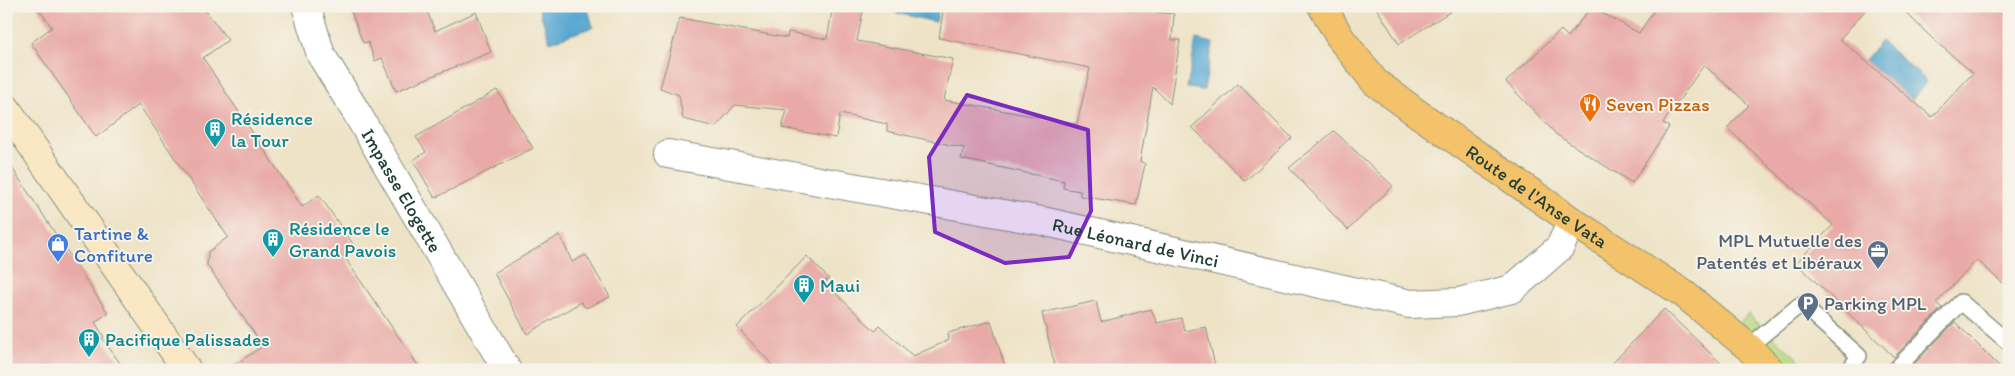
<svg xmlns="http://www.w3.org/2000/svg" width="2015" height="376" viewBox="0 0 2015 376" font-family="Itim,sans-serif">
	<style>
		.green { fill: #b7d77e; stroke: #6b8a59 }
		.water { fill: #57a7d1; stroke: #3b7282 }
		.building { fill: #e9aaa7 }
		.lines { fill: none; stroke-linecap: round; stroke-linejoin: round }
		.lane-casing { stroke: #86907e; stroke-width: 18 }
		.street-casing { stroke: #86907e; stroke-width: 30 }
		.secondary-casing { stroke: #86907e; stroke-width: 30 }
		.primary-casing { stroke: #86907e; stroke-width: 30 }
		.lane { stroke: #fff; stroke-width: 15 }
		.street { stroke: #fff; stroke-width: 28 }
		.secondary { stroke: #fae7c3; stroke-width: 28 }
		.primary { stroke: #f3c26a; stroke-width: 28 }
		.marked { fill: #7b2cbf; fill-opacity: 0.2; stroke: #7b2cbf; stroke-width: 4; stroke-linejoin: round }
		.labels { text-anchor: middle; stroke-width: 4; stroke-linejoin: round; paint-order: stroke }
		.food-label { font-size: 19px; fill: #c56008; stroke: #f7f3e8; text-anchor: start }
		.culture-label { font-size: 19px; fill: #0d838f; stroke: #f7f3e8; text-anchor: start }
		.street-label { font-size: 19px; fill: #1f3d34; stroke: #f7f3e8 }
		.shop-label { font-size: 19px; fill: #366cbe; stroke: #f7f3e8; text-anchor: start }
		.service-label { font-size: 19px; fill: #4e5e75; stroke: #f7f3e8; text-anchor: end }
	</style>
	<rect width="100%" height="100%" fill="#f7f3e8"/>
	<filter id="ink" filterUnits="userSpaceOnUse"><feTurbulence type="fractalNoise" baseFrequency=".02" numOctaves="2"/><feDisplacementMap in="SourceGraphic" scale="10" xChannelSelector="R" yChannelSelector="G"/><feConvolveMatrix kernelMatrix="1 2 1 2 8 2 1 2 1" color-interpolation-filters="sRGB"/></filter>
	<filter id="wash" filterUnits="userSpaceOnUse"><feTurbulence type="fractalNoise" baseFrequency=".0096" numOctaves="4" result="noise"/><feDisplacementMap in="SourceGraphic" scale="20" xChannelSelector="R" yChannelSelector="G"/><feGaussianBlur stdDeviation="1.12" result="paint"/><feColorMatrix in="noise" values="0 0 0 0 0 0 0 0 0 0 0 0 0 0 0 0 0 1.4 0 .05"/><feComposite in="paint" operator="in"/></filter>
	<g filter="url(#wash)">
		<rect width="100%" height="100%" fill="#eee3c7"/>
		<!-- green -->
		<path class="green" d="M1748,314L1810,370H1784L1739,323Z"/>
		<!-- water -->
		<path class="water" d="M538,6H587L593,27L550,42Z
			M897,6H940L936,22L896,13Z
			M1196,39L1213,43L1204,90L1187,88Z
			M1881,41L1927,81L1912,100L1865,60Z"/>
		<g id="blocks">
			<!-- building -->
			<path class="building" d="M36,6H202L228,40L203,58L302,207L319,195L355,247L343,255L421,370H227L263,346L207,265L208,252L228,237L139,105L96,137L31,43L52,27Z
				M349,6H425L435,31L476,12L491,52L396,91L382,58L375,61L368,42L363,43Z
				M833,6H864L857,41L953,59L944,100L1077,124L1090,68L939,38L944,6H1094L1174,14L1172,40H1180L1170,104L1153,87L1140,161L1145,164L1136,205L1080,196V191L1063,188L1064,181L961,159L964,148L887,131V124L840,114L836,138L782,128L787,110L735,105L716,127L683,119L679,95L660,88L680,18L787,38L788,32L827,39Z
				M1375,6H1459L1399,44Z
				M1657,6H1869L1840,39L1932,117L1973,73L1935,41L1899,6H2009V289L1977,260L1936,303L1942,308L1894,357L1796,263L1833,225L1727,128L1749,105L1704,65L1663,123L1669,127L1632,183L1557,135L1506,82L1561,30L1568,37L1591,7L1639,33Z
				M1238,84L1292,138L1245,181L1192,127Z
				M497,90L533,148L435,198L413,160L426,152L416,137Z
				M1334,131L1393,186L1348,230L1289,168Z
				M6,159L108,313L95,322L104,337L102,338L125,370H6Z
				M560,235L572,262L586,255L610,297L586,308L581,302L527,334L494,273Z
				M807,256L829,279L824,282L875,331L880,326L913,356L949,340L948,333L991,321L1006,370H777L737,327Z
				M1096,301L1101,322L1151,309L1157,323L1181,318L1185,331L1206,327L1216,370H1056L1042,313Z
				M1664,309L1728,370H1606Z
				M1955,322L2003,370H1908Z"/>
		</g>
	</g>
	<g filter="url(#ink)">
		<use href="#blocks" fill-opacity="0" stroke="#86907e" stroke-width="1"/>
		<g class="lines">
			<!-- lane casing -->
			<g class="lane-casing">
				<path id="lane" d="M1748,347L1801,304L1859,356L1849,370
					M1895,370L1961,302L2009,343"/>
			</g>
			<!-- street casing -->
			<g class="street-casing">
				<g id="street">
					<path id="s1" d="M306,6L321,55L355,110L507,370"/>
					<path id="s2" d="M668,154L1042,221L1410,304L1458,302L1512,289L1560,247L1572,221"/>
				</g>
			</g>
			<!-- secondary casing -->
			<g class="secondary-casing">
				<path id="secondary" d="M6,108L187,370"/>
			</g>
			<!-- primary casing -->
			<g class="primary-casing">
				<g id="primary">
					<path id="s3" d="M1322,6L1341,39L1375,82L1417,113L1572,221L1684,294L1748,347L1770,370"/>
				</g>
			</g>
			<!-- lane -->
			<use href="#lane" class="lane"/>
			<!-- street -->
			<use href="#street" class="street"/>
			<!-- secondary -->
			<use href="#secondary" class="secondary"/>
			<!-- primary -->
			<use href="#primary" class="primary"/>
		</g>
	</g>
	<!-- marked area -->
	<path class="marked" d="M967,95L1088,130L1091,211L1069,257L1005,263L935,232L929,157Z"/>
	<!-- icons -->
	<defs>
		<g id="restaurant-pin" transform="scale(1.125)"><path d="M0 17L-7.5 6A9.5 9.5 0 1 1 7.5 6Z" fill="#e8710a" stroke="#f7f3e8"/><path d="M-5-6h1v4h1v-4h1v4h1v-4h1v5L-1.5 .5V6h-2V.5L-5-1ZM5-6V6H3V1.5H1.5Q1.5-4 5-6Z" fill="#fff"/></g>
		<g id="building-pin" transform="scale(1.125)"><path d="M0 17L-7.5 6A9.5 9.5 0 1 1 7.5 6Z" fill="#0f9aa8" stroke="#f7f3e8"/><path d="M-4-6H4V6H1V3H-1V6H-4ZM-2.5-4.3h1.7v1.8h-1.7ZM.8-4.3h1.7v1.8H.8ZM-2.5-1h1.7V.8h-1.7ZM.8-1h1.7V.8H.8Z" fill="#fff"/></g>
		<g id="shop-pin" transform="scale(1.125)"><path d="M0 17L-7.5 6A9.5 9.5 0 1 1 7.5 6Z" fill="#3f7fe0" stroke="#f7f3e8"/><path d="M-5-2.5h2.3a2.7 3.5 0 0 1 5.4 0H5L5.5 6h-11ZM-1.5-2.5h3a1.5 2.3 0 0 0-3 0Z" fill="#fff"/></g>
		<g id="office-pin" transform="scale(1.125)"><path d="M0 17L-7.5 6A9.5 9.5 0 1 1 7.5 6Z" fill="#5c6f8a" stroke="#f7f3e8"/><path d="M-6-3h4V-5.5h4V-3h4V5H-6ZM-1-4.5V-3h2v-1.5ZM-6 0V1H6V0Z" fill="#fff"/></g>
		<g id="parking-pin" transform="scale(1.125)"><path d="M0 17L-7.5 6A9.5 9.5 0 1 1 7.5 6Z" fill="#5c6f8a" stroke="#f7f3e8"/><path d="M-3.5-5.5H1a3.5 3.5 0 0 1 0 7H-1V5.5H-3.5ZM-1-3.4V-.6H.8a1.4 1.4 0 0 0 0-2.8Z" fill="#fff"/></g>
	</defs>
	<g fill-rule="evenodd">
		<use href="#restaurant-pin" x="1590" y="104"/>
		<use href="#building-pin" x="215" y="129"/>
		<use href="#building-pin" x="273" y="239"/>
		<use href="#shop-pin" x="58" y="244"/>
		<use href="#office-pin" x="1878" y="251"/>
		<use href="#building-pin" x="804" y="285"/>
		<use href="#parking-pin" x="1808" y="303"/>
		<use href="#building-pin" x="89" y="339"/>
	</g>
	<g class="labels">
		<!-- food labels -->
		<g class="food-label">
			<text x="1606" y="111">Seven Pizzas</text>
		</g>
		<!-- culture labels -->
		<g class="culture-label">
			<text x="231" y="125">Résidence<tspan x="231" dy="22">la Tour</tspan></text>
			<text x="289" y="235">Résidence le<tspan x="289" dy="22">Grand Pavois</tspan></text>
			<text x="820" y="292">Maui</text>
			<text x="105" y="346">Pacifique Palissades</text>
		</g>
		<!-- street labels -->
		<g class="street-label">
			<text dy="7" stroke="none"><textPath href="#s1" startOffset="209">Impasse Elogette</textPath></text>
			<text dy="7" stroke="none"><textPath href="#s3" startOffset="291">Route de l'Anse Vata</textPath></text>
			<text dy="7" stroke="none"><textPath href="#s2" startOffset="476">Rue Léonard de Vinci</textPath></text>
		</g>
		<!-- shop labels -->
		<g class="shop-label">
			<text x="74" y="240">Tartine &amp;<tspan x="74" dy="22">Confiture</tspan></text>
		</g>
		<!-- service labels -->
		<g class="service-label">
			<text x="1862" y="247">MPL Mutuelle des<tspan x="1862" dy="22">Patentés et Libéraux</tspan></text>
			<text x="1824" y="310" text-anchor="start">Parking MPL</text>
		</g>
	</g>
	<!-- margin -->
	<rect width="2015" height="376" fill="none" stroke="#f7f3e8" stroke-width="25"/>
</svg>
